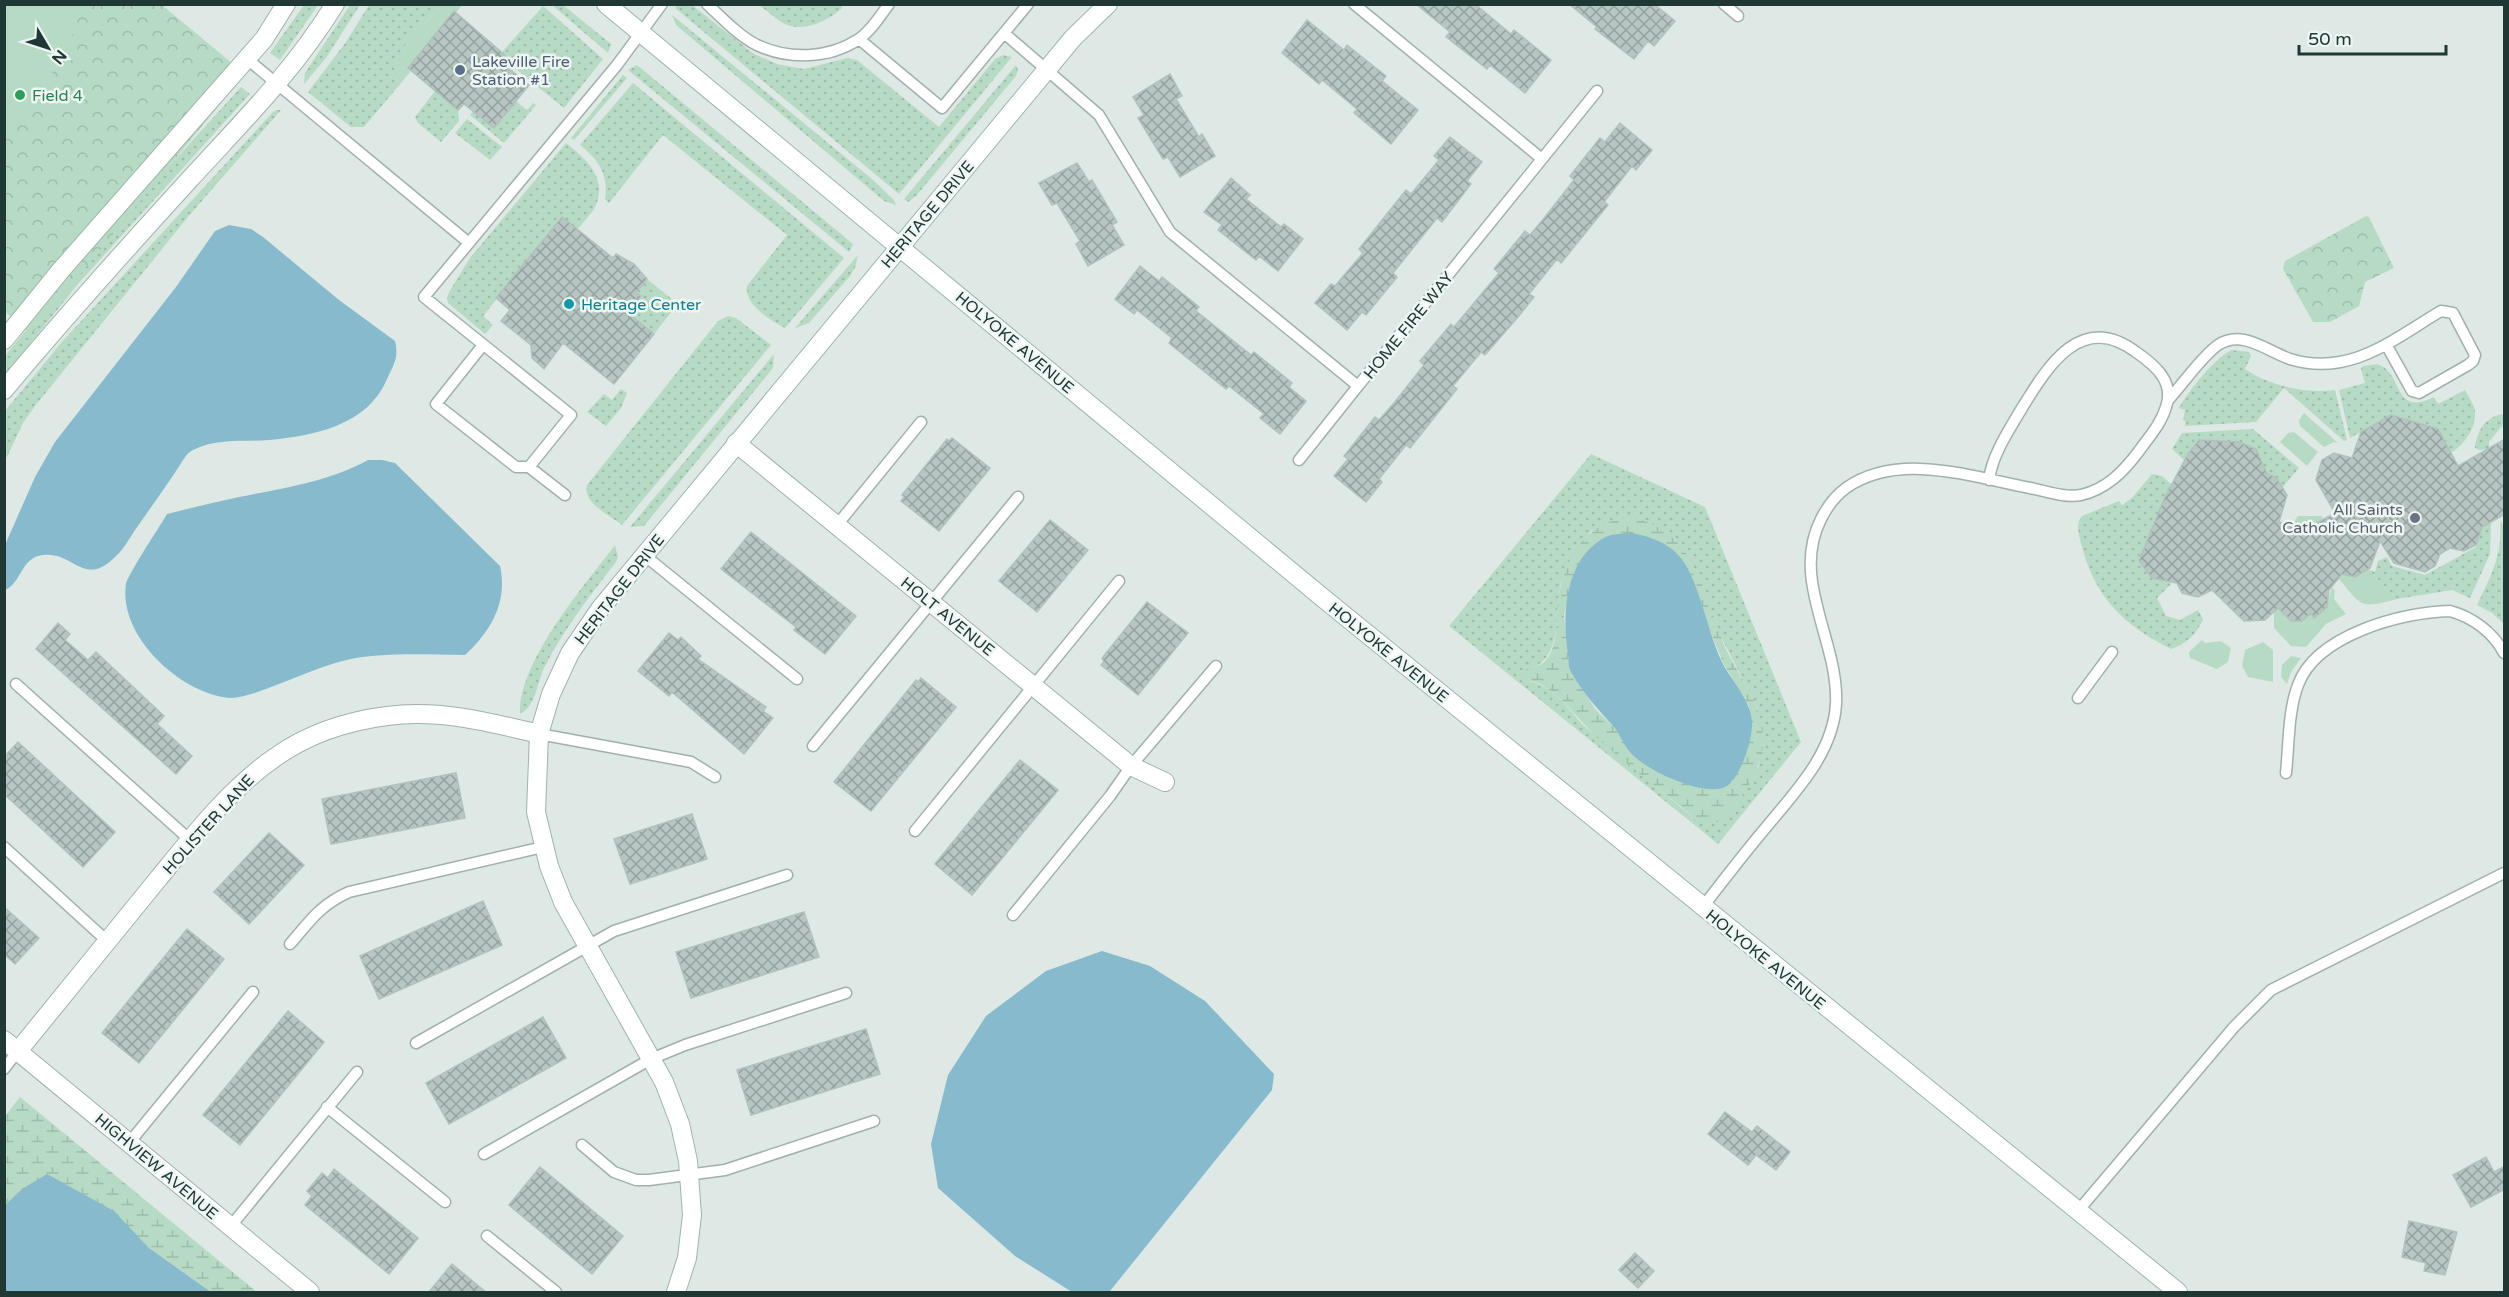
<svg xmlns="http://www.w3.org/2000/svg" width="2509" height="1297" viewBox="0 0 2509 1297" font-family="'Varela Round',sans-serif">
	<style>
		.grass { fill: url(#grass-dots); fill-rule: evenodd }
		.forest { fill: url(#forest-crowns) }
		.wetland { fill: url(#wetland-marsh); fill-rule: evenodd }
		.garden { fill: #b7dac5 }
		.water { fill: #87bacc }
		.building { fill: url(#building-cross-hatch); stroke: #b1c2bd; stroke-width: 1.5 }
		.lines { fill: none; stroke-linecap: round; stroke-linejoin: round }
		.lane-casing { stroke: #a1b0ac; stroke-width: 13 }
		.street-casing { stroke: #a1b0ac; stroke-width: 20 }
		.secondary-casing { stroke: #9eb4ae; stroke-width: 20 }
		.lane { stroke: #fff; stroke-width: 10 }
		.street { stroke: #fff; stroke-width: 18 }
		.secondary { stroke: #fff; stroke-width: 18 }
		.service-dot { fill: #5c6f8a; stroke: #eef6f3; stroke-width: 2 }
		.leisure-dot { fill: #2e9e5b; stroke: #eef6f3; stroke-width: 2 }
		.culture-dot { fill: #0f9aa8; stroke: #eef6f3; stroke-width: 2 }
		.worship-dot { fill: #6b7280; stroke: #eef6f3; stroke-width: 2 }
		.labels { text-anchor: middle; stroke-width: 5; stroke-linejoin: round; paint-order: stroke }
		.service-label { font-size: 16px; fill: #4e5e75; stroke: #eef6f3; text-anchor: start }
		.leisure-label { font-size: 16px; fill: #27864d; stroke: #eef6f3; text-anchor: start }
		.street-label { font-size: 16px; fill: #203834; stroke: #eef6f3 }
		.culture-label { font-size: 16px; fill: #0d838f; stroke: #eef6f3; text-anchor: start }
		.worship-label { font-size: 16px; fill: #5b616d; stroke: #eef6f3; text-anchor: end }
	</style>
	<defs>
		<pattern id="grass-dots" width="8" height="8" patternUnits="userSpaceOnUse" patternTransform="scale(1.5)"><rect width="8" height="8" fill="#b7dac5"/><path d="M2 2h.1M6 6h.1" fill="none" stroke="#9dbcaa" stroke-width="1.8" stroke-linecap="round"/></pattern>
		<pattern id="forest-crowns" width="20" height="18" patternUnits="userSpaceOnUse" patternTransform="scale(1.5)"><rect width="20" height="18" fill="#b7dac5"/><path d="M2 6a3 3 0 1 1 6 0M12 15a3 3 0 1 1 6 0" fill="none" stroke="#9dbcaa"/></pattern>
		<pattern id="wetland-marsh" width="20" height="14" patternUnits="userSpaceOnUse" patternTransform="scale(1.5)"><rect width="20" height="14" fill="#b7dac5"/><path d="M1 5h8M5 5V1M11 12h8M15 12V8" fill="none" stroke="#9dbcaa"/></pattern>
		<pattern id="building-cross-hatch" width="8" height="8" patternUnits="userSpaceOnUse" patternTransform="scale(1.5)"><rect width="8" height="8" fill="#b7c6c2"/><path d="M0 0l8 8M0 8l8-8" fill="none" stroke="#94a29e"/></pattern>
	</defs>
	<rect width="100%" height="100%" fill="#dee9e5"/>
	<!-- grass -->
	<path class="grass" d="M793,4H841L842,8C827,22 801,34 781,22C774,17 766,10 759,5Z
		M304,5H318L280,60L270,53Z
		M350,5H360L326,58L304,84L305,73Z
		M369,5H444C420,25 401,46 393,77L401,83L364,127H351L308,92L346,42Z
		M552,5H563L611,44L608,53Z
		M678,5H692L754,54L777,64L804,69L847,58L857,60L939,127L995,59L1003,55L1012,57L899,194L675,8Z
		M543,6L603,59L564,108L502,58L505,55L502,52Z
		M672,15L872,179L894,200L896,205L884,201L676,25Z
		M637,65L853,244L849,252L628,70Z
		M1016,65L1018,70L1016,76L916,196L908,202L904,199Z
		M623,75L627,78L574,140L571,138Z
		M633,83L844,258L785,328C770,320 744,304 747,286L787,235L663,135L609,203L605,199C609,175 598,159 580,145Z
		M241,87L250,94L78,284L5,375V356L74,271Z
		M435,91L458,110L459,121L441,142L418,123L415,117Z
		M516,101L527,110L533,103L536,105L504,143L470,115L473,111L494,128Z
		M277,110H281L187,218L35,406L23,423L5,461V411L61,343L273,112Z
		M467,119L502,147L490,160L455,133Z
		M566,143C586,159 609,179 595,207C591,215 583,222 577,230L562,217L483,316L493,325L485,334L448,303L447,298L449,292L470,258Z
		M858,255L855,268L850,276L809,323L795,328Z
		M647,279L673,300V310L654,334L628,313L641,296L637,293Z
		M728,316L736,318L771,345L622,525C610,515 582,503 587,485L718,321Z
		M2232,350L2249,352L2251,356L2245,369C2270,386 2306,394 2335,390L2347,440L2344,441L2284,388L2256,422L2185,426L2186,422L2183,420L2185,410L2179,408C2187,393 2216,356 2232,350Z
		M774,354L773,368L644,526L630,527Z
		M2377,364C2404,372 2392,418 2434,397L2438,404L2465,390C2468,395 2472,402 2474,407C2479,425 2465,444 2451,453L2438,429L2391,415L2350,438L2339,390L2365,383L2361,368L2363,366Z
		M621,389L627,393L621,408L606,426L587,412L604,394L612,400Z
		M2504,414V426L2501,427L2489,442V449L2480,450L2475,448C2477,430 2486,416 2504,414Z
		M2253,429L2299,468L2282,488L2276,477L2267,474L2256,449L2239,442L2199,440L2184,460L2172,449L2182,433Z
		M1591,454L1705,507L1801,742L1718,844L1449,626ZM1592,530L1718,631L1757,707L1763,734L1759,766L1751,780L1737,803L1697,821L1582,724C1568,707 1547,679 1522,681L1519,672C1569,664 1551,612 1563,577C1569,558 1580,545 1592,530Z
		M2152,474L2162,476L2172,485L2139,560L2152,578L2169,582L2171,584L2157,598L2166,616L2180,620L2198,610L2203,619C2197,634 2186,644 2171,649C2124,625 2096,599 2082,547C2079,537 2075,524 2082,516L2119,501L2122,505L2132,498Z
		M2500,521L2504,526V624L2492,613L2477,605C2491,577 2503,553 2500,521Z
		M2491,522L2490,554L2470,598L2452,590L2397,599L2368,569L2375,572L2378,561L2387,557L2392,566L2425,575L2476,547L2482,527Z
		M615,545L618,557L616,562C589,597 563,630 543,670C537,685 535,707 520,714C518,662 584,586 615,545Z"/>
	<!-- forest -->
	<path class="forest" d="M4,5H162L245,74L31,334L5,312Z
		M2366,216L2369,217L2394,268L2365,282L2359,306L2330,322H2313L2283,269L2285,261Z"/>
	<!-- wetland -->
	<path class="wetland" d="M1631,517C1652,522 1667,530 1681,547C1702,571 1713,621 1727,651C1736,670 1750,689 1757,708C1760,716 1763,727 1763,735C1765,764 1747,791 1729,813C1721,823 1708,827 1697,821C1667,793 1634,771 1604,744C1582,725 1565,698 1540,684C1534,680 1528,681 1522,681L1516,674C1524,668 1537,669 1545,661C1559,646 1555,622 1558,603C1563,559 1584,522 1631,517ZM1573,576L1699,595L1702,610L1723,663L1749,706L1745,754L1732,782L1681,783L1667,776L1639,760L1613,726L1596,710L1570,670L1564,615Z
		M20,1097L257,1292H211L149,1248L113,1211L22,1189L5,1205V1116Z"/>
	<!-- garden -->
	<path class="garden" d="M5,4L81,5C70,55 44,85 13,125L5,130Z
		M443,5H462L456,13L454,12L408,68L411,71L401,83L393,77C394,47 424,24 443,5Z
		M2304,413L2338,443L2334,442L2324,447L2300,426L2299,420Z
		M2294,432L2318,452L2307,466L2280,442L2288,433Z
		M2298,516H2322L2323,520L2306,529L2292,525Z
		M2368,569L2397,599C2359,609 2363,607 2338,578L2342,574L2355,576Z
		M2332,587L2335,591L2334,599L2346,614L2326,624L2306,647L2291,646L2274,628V605L2302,621L2311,613L2314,617L2327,607Z
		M2202,640L2205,643L2221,641L2231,648L2228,662L2217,669L2190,658L2189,652Z
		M2263,642L2273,650V682L2248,677L2242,666L2245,650Z
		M2291,656L2301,658L2291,672L2287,684L2281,677L2282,665Z"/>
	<!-- water -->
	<path class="water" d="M229,225L251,229L263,237L339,300L395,341C399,358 394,364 387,379C368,425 314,436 269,440C244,442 217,438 193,450C186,453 181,464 176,471C163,491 149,510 135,530C129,539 124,549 116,556C84,589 74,551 43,555C21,557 21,584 5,590V545L35,477L55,442L176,287L215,231Z
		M368,460H382L395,463L500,566C508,602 491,631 465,655C426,655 391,652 351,659C323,665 293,679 266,689C255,693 241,698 230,698C182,694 118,637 126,584C127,576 160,526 167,514C191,508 215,502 239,497C284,488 328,482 368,460Z
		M1632,533C1651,537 1667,542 1680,557C1700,581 1708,636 1724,666C1734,683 1751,702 1752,722C1753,739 1740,780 1725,787C1702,797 1645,770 1630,752C1623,744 1620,734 1613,726C1598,709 1582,692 1571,672C1568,667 1569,660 1568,654C1562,617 1564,562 1602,539C1611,533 1622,534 1632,533Z
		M1102,951L1150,966L1205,1001L1274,1074L1272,1090L1110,1291L1072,1292L1015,1256L938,1188L931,1144L948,1075L986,1016L1046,971Z
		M47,1174L114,1211L149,1248L211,1292H5V1205L22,1189Z"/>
	<!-- building -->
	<path class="building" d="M1416,4H1475L1511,34L1514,30L1551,60L1525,93L1490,65L1487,69L1446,37L1450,32Z
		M1569,4H1654L1675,21L1654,46L1648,41L1634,59L1595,29L1597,27Z
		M454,11L505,55L500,61L529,85L494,128L464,104L458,110L408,68Z
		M1307,20L1344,50L1347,45L1386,76L1382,81L1418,110L1391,144L1354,113L1357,109L1322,80L1319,84L1282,53Z
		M1170,74L1182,96L1176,99L1199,137L1202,134L1215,156L1180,177L1168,157L1163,159L1138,118L1144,115L1133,97Z
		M1620,123L1652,150L1636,170L1632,166L1604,202L1608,205L1561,263L1557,259L1529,294L1534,297L1518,317L1485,355L1481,352L1453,386L1457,389L1410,448L1406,445L1379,479L1382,482L1366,502L1334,476L1348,459L1344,456L1375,417L1379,420L1394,403L1424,365L1420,361L1451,324L1454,327L1499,273L1494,269L1525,231L1530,235L1545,217L1574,180L1570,176L1600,138L1605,142Z
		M1450,137L1482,162L1467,181L1471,184L1442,222L1437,218L1393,273L1397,277L1366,315L1362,312L1347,330L1315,303L1331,284L1335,286L1363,253L1359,249L1406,190L1411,194L1439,160L1434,156Z
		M1077,163L1089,182L1092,180L1117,222L1112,225L1124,245L1088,266L1076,244L1080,241L1057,203L1052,205L1039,183Z
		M1231,178L1250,195L1246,199L1281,227L1284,224L1303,239L1278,271L1259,256L1256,260L1218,230L1222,225L1204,212Z
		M562,217L613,258L616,254L634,264L647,279L636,293L641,296L628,313L654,334L614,384L563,343L544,369L532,358L531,345L501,321L510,310L496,298Z
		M1140,266L1159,281L1162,277L1199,307L1196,311L1251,355L1254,352L1292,383L1289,387L1306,401L1280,434L1260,418L1264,414L1229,386L1226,389L1169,343L1172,338L1137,310L1134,314L1115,299Z
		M2391,415L2438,429L2458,466L2505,439V514L2482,527L2476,545L2464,551L2450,548L2440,554L2435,566L2425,572L2394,563L2380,541L2370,568L2355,577L2342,574L2329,590L2327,607L2314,618L2311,613L2302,621H2291L2278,608L2265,620L2244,621L2212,590L2198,597L2182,593L2177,583L2152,578L2139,561L2165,497L2188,454L2199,440L2239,442L2256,449L2267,474L2276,477L2287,495L2279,522L2306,529L2335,513L2316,480L2322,460L2334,453L2352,458L2361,432Z
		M952,438L990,468L939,531L901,501L904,497L902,495L947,439L949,441Z
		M1050,520L1088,550L1037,612L999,581Z
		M751,532L856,616L825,654L794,630L796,627L721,569Z
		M1147,602L1188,633L1138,695L1101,665L1104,662L1102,658Z
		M58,623L70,634L65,640L88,660L96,652L164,716L157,724L192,756L176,774L36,649Z
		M669,633L678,640L681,637L701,656L698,659L766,707L763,711L773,718L744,754L672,692L669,696L638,671Z
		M921,678L956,707L871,811L834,782L916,680L918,682Z
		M18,742L115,832L83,867L4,794V757Z
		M1020,760L1058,790L972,895L935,864Z
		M456,773L465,818L331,844L322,799Z
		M692,814L707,859L630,884L614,839Z
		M269,833L304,865L249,924L214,892Z
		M483,901L502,945L379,999L360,956Z
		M4,907L39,938L15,964L4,954Z
		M804,912L819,957L691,998L676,952Z
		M187,929L224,959L139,1063L102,1033Z
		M288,1011L324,1042L240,1145L203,1115Z
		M543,1017L566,1058L449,1124L426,1083Z
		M866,1029L880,1074L751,1115L737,1070Z
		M1725,1112L1752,1132L1757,1126L1790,1152L1776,1170L1756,1155L1748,1165L1708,1134Z
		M2486,1157L2494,1172L2505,1166V1189L2471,1207L2453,1175Z
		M540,1167L623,1236L592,1274L509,1205Z
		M334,1169L418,1238L389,1274L305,1205L312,1196L307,1191L322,1173L328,1178Z
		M2409,1221L2457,1232L2445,1275L2424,1271L2426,1263L2402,1257Z
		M1635,1253L1654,1271L1638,1288L1619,1270Z
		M452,1264L487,1293H428Z"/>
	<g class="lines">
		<!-- lane casing -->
		<g class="lane-casing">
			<path id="lane" d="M707,4C722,18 739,36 757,45C789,60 829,59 859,39C871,31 880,16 889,4
				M1724,4L1738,16
				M1004,33L1099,115L1170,232L1358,386L1542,159L1354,4
				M859,39L942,108L1028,4
				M246,58L469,243
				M1542,159L1597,91
				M483,345L436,404L516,467H529
				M2169,399C2183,384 2202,356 2218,345C2242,329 2267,351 2290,359C2306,364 2324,365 2340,362C2376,356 2410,329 2441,311L2453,313L2475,355L2473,361L2468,365L2419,393L2412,391L2387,346
				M1299,460L1358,386
				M565,495L529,467L571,415L424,297L617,65L662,4
				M837,525L921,422
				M644,555L797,679
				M16,684L190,840
				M2078,698L2112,652
				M539,734L691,762L715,777
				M813,746L1018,497
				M2286,773C2289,745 2288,711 2298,685C2316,635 2402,612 2450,611C2472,617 2493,632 2504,653
				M915,831L1119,581
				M4,847L107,941
				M1702,908C1722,882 1742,856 1763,831C1793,794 1833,755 1836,704C1839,641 1790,580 1821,519C1827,507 1835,496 1846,488C1899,451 1972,477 2030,488C2046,491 2064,498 2081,495C2107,489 2124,471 2139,451C2149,437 2161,424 2166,407C2175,382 2155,365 2136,352C2081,311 2048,366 2022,408C2009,430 1992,455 1989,480
				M1013,915L1110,796L1131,766L1216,666
				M290,944C310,921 320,905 349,892L543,847
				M416,1043L614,931L787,875
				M4,1069L18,1051
				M327,1107L445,1202
				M129,1143L253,992
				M582,1145L614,1172L636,1180H649L725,1170L874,1121
				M484,1154L651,1059L685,1045L846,993
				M2078,1211L2234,1027L2271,990L2504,873
				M230,1227L357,1072
				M487,1236L556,1292"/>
		</g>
		<!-- street casing -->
		<g class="street-casing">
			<path id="street" d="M736,443L1131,766L1165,782
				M4,1040L310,1292
				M18,1051C65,994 111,936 158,879C194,835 230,788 277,756C310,733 348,721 387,716C439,709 489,722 539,734"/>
		</g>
		<!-- secondary casing -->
		<g class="secondary-casing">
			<path id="secondary" d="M606,4L1323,598L2178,1292
				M4,340L61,270L264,39L286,4
				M4,390C64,318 127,248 190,179C243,121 293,72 335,4
				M676,1292L687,1258L692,1215L688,1161L680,1124L664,1082L563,902L549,866L536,812L539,734L551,694L570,653L600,609L1073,38L1108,4"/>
		</g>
		<!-- lane -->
		<use href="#lane" class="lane"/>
		<!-- street -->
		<use href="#street" class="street"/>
		<!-- secondary -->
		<use href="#secondary" class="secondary"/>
	</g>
	<!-- markers -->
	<circle class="service-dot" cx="460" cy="70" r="6"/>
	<circle class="leisure-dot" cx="20" cy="95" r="6"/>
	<circle class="culture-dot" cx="569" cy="304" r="6"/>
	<circle class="worship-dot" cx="2415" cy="518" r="6"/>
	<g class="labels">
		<!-- service labels -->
		<g class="service-label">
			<text x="472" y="67">Lakeville Fire<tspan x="472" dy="18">Station #1</tspan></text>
		</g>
		<!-- leisure labels -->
		<g class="leisure-label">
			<text x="32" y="101">Field 4</text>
		</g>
		<!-- street labels -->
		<g class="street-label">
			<text transform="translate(927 214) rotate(-50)" y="6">HERITAGE DRIVE</text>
			<text transform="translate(1408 325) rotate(-51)" y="6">HOME FIRE WAY</text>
			<text transform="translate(1015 342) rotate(40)" y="6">HOLYOKE AVENUE</text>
			<text transform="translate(619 589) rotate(-52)" y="6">HERITAGE DRIVE</text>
			<text transform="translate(948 616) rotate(39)" y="6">HOLT AVENUE</text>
			<text transform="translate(1389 652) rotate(39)" y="6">HOLYOKE AVENUE</text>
			<text transform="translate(208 824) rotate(-48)" y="6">HOLISTER LANE</text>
			<text transform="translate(1766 959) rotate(39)" y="6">HOLYOKE AVENUE</text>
			<text transform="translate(157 1166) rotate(40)" y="6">HIGHVIEW AVENUE</text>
		</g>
		<!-- culture labels -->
		<g class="culture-label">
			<text x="581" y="310">Heritage Center</text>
		</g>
		<!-- worship labels -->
		<g class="worship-label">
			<text x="2403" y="515">All Saints<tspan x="2403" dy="18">Catholic Church</tspan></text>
		</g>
	</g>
	<!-- border -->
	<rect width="2509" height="1297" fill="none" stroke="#203834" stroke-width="12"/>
	<!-- north arrow -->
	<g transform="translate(48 48) rotate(129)" stroke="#eef6f3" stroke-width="4.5" paint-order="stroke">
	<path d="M0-4.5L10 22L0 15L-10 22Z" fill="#203834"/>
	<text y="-9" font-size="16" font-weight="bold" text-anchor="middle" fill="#203834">N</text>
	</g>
	<!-- scale -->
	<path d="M2299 45v9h147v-9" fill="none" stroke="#203834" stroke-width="3"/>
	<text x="2308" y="45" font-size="18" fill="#203834" stroke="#eef6f3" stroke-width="4.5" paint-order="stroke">50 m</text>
</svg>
